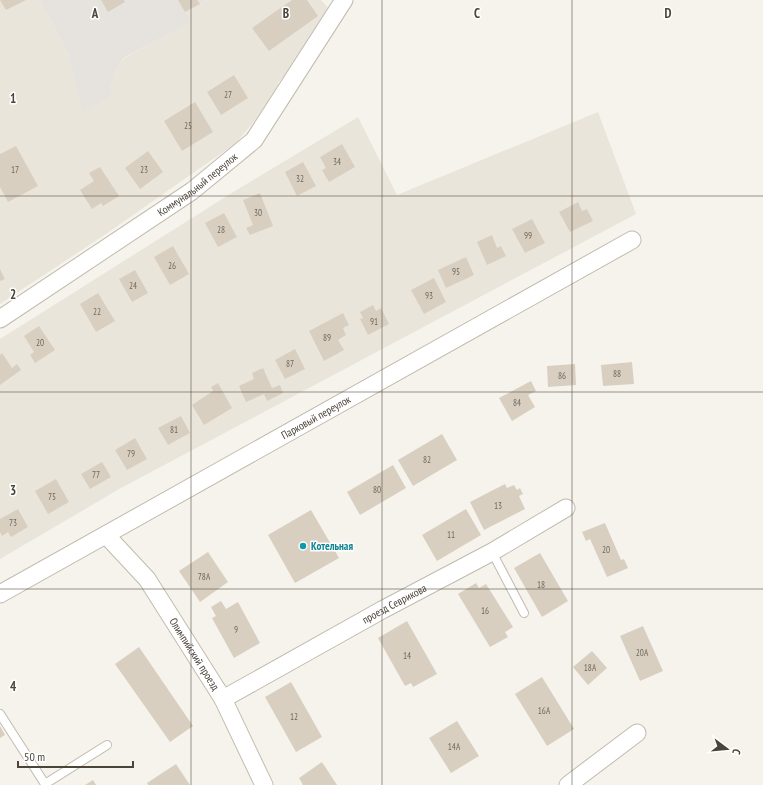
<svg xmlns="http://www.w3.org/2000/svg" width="763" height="785" viewBox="0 0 763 785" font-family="'PT Sans Narrow',sans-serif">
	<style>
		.residential { fill: #eae5da }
		.industrial { fill: #e6e2dd }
		.building { fill: #d8cfc1 }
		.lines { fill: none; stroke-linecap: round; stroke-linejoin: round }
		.service-casing { stroke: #c2bbae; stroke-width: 10 }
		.minor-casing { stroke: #c2bbae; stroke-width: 19 }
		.service { stroke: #fff; stroke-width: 8 }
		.minor { stroke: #fff; stroke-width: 17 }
		.grid { fill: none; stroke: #4b4439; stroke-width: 1; stroke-opacity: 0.55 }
		.culture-dot { fill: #0f9aa8; stroke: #fff; stroke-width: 1.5 }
		.labels { text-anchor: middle; stroke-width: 3; stroke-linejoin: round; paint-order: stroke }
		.number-label { font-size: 9px; fill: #6e675b }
		.street-label { font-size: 11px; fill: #4b4439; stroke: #fff }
		.culture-label { font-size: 11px; font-weight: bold; fill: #0d838f; stroke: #fff; text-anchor: start }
		.grid-label { font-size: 13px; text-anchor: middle; font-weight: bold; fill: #4b4439; stroke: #fff; stroke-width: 3; stroke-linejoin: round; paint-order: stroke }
	</style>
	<rect width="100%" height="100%" fill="#f6f3ec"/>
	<!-- residential -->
	<path class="residential" d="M0,0H40L68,53L82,111L111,87L114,75L119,64L126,57L190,22L185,12L207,0H321L332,12L293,67L278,83L282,88L236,143L106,234L0,304Z
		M598,112L636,214L121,488L0,559V339L235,191L358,117L397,195Z"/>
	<!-- industrial -->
	<path class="industrial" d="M40,0H207L185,12L191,22L125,57L119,64L114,75L111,87V96L82,112L68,53Z"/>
	<!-- building -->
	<path class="building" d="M0,0H26L6,10Z
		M101,0H124L125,2L108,12Z
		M178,0H197L200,4L185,12Z
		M292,0H307L318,16L269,51L252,28Z
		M234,75L248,98L221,115L207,92Z
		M195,102L213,132L182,151L164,121Z
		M342,144L355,167L329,182L322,170L326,168L320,157Z
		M16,146L38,186L8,202L0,187V154Z
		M148,151L163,172L140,189L125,168Z
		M303,162L316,186L297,196L285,172Z
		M100,167L119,196L103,206L101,203L92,209L80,190L94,181L89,173Z
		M260,193L273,226L250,235L246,228L253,225L243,200Z
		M578,202L582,211L587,209L593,221L570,232L559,212Z
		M224,213L237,237L218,247L205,223Z
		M532,219L545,243L525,253L512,229Z
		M492,235L497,248L501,246L506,256L487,265L477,242Z
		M173,246L189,274L170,285L154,257Z
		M466,257L474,275L446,288L438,270Z
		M0,269L5,279L0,281Z
		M135,270L148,293L132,302L119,279Z
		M434,278L446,302L424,314L411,290Z
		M98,293L115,321L96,332L80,304Z
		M373,305L376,311L381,308L389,324L368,335L360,319L363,318L360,312Z
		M343,313L349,325L343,328L346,335L338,340L344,350L324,361L309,331Z
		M39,326L55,350L35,363L30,355L34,352L24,336Z
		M295,349L305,369L285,379L275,360Z
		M2,353L12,368L17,364L21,370L0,385V355Z
		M632,362L634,384L603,386L601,365Z
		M575,364L576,385L548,387L547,366Z
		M263,368L272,388L280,385L283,393L267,401L264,394L246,402L239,386L254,379L252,373Z
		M531,381L536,391L528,395L535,407L512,421L499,398Z
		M218,383L232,408L204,425L192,405L213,391L211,387Z
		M181,416L190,433L168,445L158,428Z
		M442,434L457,460L413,486L398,460Z
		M135,438L147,459L127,470L115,450Z
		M102,462L111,477L90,489L81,474Z
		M393,465L406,488L360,515L347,492Z
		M56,479L69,502L48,514L35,491Z
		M505,484L507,488L514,485L517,490L520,488L523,494L519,496L525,509L484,530L470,502Z
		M18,509L28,527L11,537L8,532L2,536L0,532V519Z
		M466,509L481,535L437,561L422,535Z
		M311,510L339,558L295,583L268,535Z
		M605,523L621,560L624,559L628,568L607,577L590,539L586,541L582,532Z
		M208,552L228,582L200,602L179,571Z
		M540,553L568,601L542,617L514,568Z
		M476,583L479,588L486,584L513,627L505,632L508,637L490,647L458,594Z
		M221,601L226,609L238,602L260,643L234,658L212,618L216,616L211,607Z
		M407,621L437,674L413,687L411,683L405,686L378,638Z
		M643,626L663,671L640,681L620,636Z
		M139,647L193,726L170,742L115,664Z
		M592,651L607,668L588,685L573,667Z
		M542,677L574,729L547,746L515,694Z
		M291,682L322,737L296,752L265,697Z
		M457,721L479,756L451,773L429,738Z
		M0,726L5,735L0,738Z
		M322,762L337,785H303L299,778Z
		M176,764L190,785H148L147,783Z
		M93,780L96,785H85Z"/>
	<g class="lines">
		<!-- service casing -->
		<g class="service-casing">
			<path id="service" d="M492,552L524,613
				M0,714L45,784L107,745"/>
		</g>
		<!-- minor casing -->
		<g class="minor-casing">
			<g id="minor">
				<path id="s1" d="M0,319L192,191L254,140L344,0"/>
				<path id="s2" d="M106,535L147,579L223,699L264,785"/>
				<path id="s3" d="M0,594L632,240"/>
				<path id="s4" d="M223,699L382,610L492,552L566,508"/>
				<path d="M568,785L637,733"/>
			</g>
		</g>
		<!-- service -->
		<use href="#service" class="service"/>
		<!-- minor -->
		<use href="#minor" class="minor"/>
	</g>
	<!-- grid -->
	<path class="grid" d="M191,0V785M382,0V785M572,0V785M0,196H763M0,392H763M0,589H763"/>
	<!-- markers -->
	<circle class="culture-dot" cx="303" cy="546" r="4"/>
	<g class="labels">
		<!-- number labels -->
		<g class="number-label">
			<text x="228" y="98">27</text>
			<text x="188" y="129">25</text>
			<text x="337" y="165">34</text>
			<text x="15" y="173">17</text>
			<text x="144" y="173">23</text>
			<text x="300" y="182">32</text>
			<text x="258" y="216">30</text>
			<text x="221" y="233">28</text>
			<text x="528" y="239">99</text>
			<text x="172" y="269">26</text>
			<text x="456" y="275">95</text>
			<text x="133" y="289">24</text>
			<text x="429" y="299">93</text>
			<text x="97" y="315">22</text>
			<text x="374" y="325">91</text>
			<text x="327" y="341">89</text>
			<text x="40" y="346">20</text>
			<text x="290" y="367">87</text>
			<text x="617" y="377">88</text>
			<text x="562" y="379">86</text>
			<text x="517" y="406">84</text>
			<text x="174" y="433">81</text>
			<text x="131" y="457">79</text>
			<text x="427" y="463">82</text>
			<text x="96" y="478">77</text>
			<text x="377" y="493">80</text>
			<text x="52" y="500">75</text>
			<text x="498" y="509">13</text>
			<text x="13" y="526">73</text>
			<text x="451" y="538">11</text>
			<text x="606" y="553">20</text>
			<text x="204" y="580">78А</text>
			<text x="541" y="588">18</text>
			<text x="485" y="614">16</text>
			<text x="236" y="633">9</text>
			<text x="642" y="656">20А</text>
			<text x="407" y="659">14</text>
			<text x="590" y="671">18А</text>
			<text x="544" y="714">16А</text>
			<text x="294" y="720">12</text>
			<text x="454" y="750">14А</text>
		</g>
		<!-- street labels -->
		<g class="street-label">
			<text dy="4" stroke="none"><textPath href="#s1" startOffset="239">Коммунальный переулок</textPath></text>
			<text dy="4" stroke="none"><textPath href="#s3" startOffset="362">Парковый переулок</textPath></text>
			<text dy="4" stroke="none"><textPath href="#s4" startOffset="196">проезд Севрикова</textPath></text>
			<text dy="4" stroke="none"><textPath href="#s2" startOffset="149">Олимпийский проезд</textPath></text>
		</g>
		<!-- culture labels -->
		<g class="culture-label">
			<text x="311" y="550">Котельная</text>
		</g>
	</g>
	<g class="grid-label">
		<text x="95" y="18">A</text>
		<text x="286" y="18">B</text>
		<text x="477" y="18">C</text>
		<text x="668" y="18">D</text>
		<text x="13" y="103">1</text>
		<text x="13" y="299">2</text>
		<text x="13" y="495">3</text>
		<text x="13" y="691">4</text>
	</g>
	<!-- north arrow -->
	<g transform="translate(727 749) rotate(106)" stroke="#ffffff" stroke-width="3" paint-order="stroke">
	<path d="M0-3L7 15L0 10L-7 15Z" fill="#4b4439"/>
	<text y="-6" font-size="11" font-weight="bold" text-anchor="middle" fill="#4b4439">С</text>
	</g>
	<!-- scale -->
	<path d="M18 761v6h115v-6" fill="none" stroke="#4b4439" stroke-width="2"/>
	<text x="24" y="761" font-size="12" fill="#4b4439" stroke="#ffffff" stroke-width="3" paint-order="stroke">50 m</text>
</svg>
